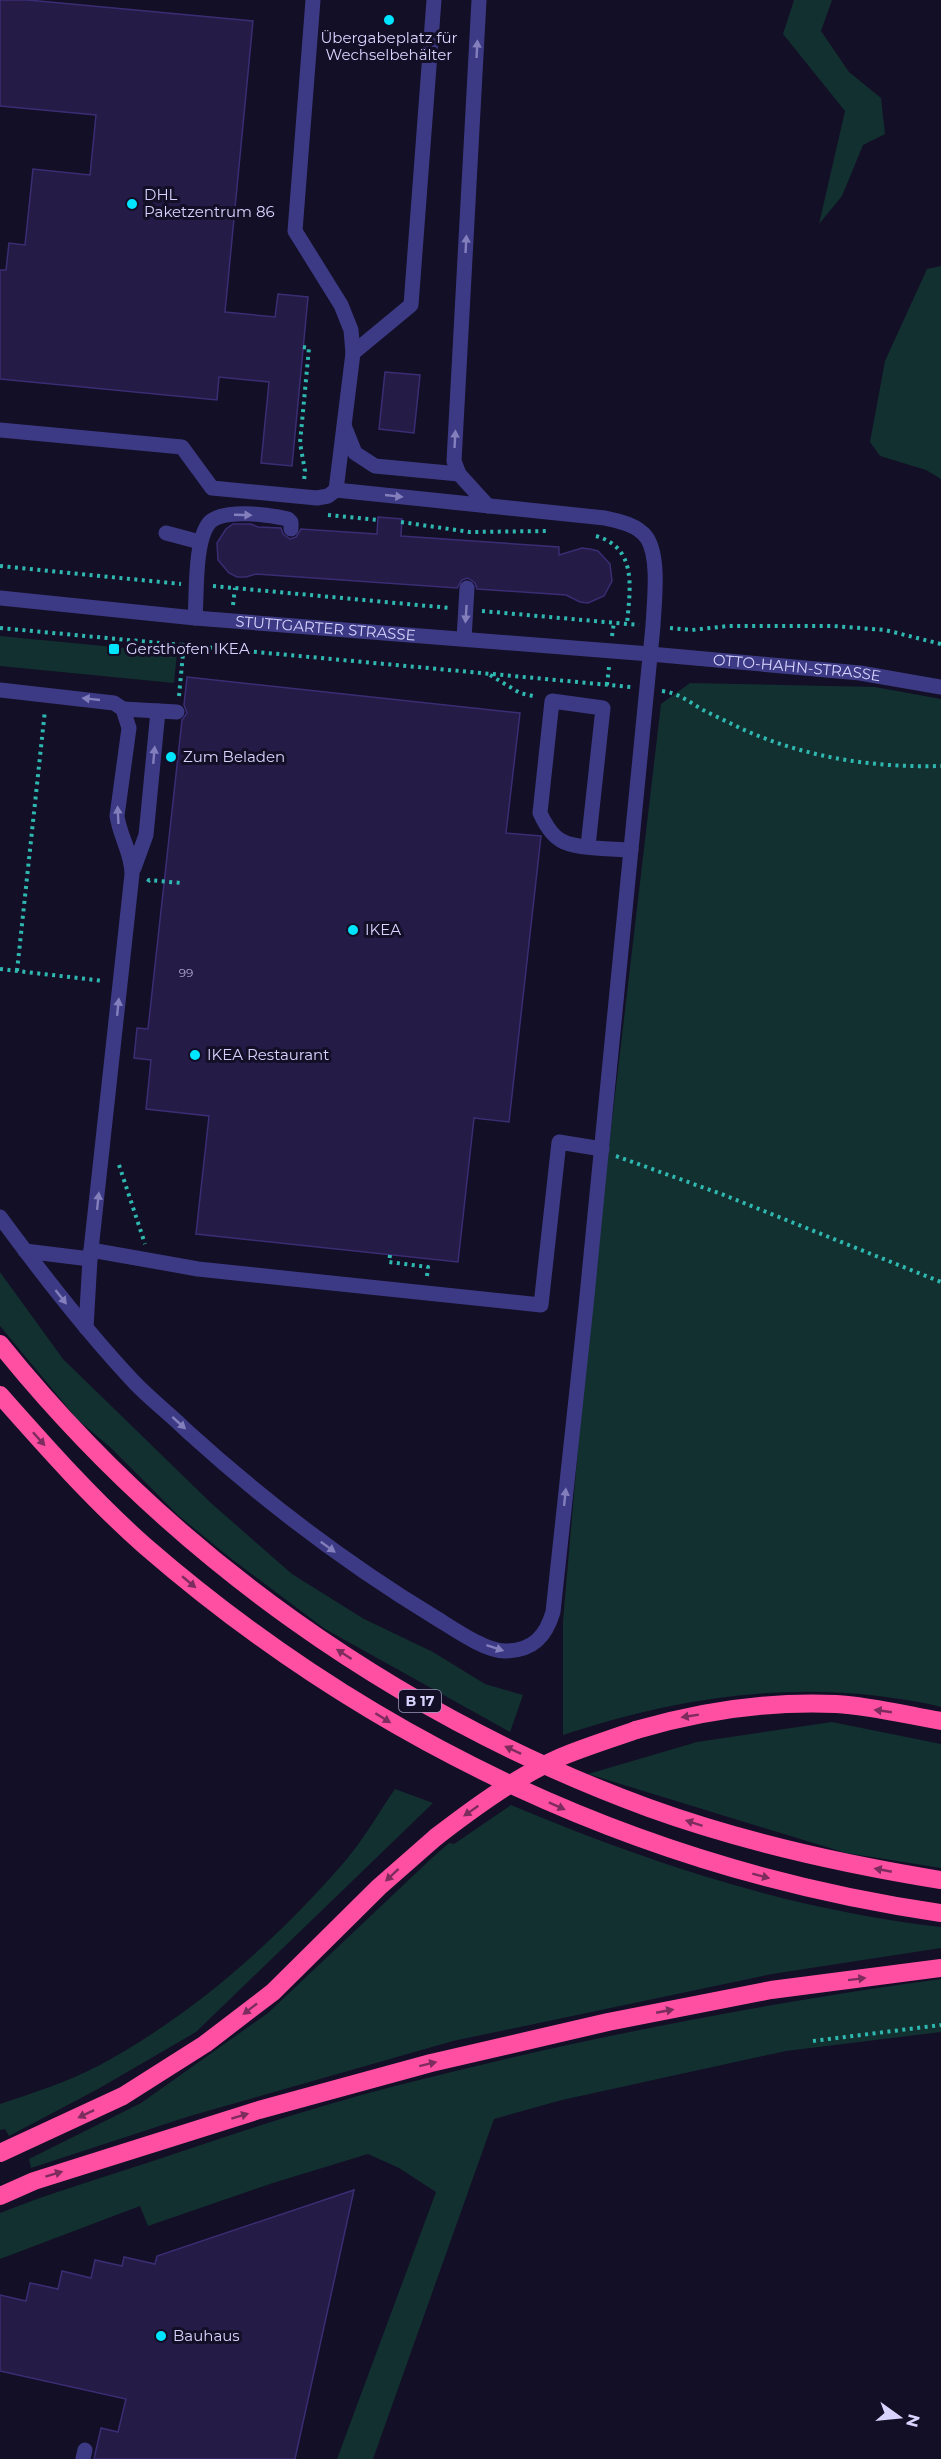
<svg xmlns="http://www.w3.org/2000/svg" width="941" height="2459" viewBox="0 0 941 2459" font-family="Montserrat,sans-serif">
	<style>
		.green { fill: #12302f }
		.building { fill: #241b47; stroke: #3b2d73; stroke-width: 1.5 }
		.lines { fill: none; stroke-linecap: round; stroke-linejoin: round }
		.path { stroke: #2fb8b0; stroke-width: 4; stroke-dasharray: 3 4.5; stroke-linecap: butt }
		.minor { stroke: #3d3a85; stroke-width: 15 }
		.highway { stroke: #ff4fa3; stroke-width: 18 }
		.highway-bridge { stroke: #ff4fa3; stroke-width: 18 }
		.oneway { fill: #837fbc }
		.oneway2 { fill: #7d2c5e }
		.poi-dot { fill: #00e5ff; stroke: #130f26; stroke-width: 2 }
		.labels { text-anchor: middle; stroke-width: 6; stroke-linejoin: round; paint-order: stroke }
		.number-label { font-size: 12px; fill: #aca6d1 }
		.shield { fill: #130f26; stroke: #9e99be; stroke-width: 1.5 }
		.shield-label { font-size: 14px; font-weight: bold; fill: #d9d4ff }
		.poi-label { font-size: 15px; fill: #d9d4ff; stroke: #130f26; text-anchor: start }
		.street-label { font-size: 15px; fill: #d9d4ff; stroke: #130f26 }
	</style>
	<rect width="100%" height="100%" fill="#130f26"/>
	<!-- green -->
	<path class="green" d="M794,0H832L821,31L849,72L881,98L885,134L863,145L842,196L819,224L845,111L783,34Z
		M941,266V479L926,470L880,456L870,442L885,361L927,269Z
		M0,636L177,653L174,683L0,666Z
		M690,683L875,687L941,699V1707C920,1701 899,1699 878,1696C771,1683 664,1701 563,1735V1620L591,1299L661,704Z
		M0,1272L63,1359L211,1503L292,1574L364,1619L433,1652L485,1684L523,1695L510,1732L325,1629L229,1557L179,1516L111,1448L77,1419L0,1326Z
		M832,1722L941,1744V1868L846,1853L588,1774L697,1742Z
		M395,1789L433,1803L196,2032L98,2089L9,2136L5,2129L0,2130V2104C33,2093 67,2082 98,2066C193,2015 275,1942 346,1860C364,1839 379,1812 395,1789Z
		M511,1805C649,1863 791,1910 941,1927V1948L772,1974L453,2041L190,2116L31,2168L29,2159L141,2103L268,2013L433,1857L449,1843L454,1844Z
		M941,1979V2032L786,2051L562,2100L494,2119L373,2459H337L436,2192L399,2168L368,2154L273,2183L148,2226L140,2206L0,2259V2213C50,2193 101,2178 153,2161C233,2134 313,2107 395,2086C575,2040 757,2004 941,1979Z"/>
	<!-- building -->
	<path class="building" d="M0,0H28L253,21L225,312L275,317L278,294L308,297L292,466L261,463L269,382L219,377L217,400L0,379V270H6L9,243L25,245L33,169L90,175L96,115L0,106Z
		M385,372L420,375L414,433L379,429Z
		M378,517L402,519L401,536L559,547V555L582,548L590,549L598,551L610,564L612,581L604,596L588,603L580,602L566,595L477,589L475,583L468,578L462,580L457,588L256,574L246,577H237L229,573L218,560L217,543L226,529L233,524H251L258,527L281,528L283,534L290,539L296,537L301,529L377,534Z
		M187,677L520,713L506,833L541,836L509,1122L474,1118L458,1262L196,1234L209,1116L146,1109L151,1060L134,1058L137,1028L148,1029L182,720L187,713L184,705Z
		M354,2190L295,2459H94L101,2428L118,2432L126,2399L0,2371V2295L26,2301L30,2283L58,2289L62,2271L91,2278L95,2260L122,2266L124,2257L155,2264L157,2256Z"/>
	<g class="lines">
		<!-- path -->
		<path class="path" d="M303,347L309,348L300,443L305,471L304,481
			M328,515L378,520
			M401,522L470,532L550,531
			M596,536C638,548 630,589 627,624
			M0,566L181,584
			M213,586L450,608
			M233,605L235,588
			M482,611L639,625
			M0,628L631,687
			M670,628L692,630L728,626H833L885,630L941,644
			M612,636L614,622
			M490,675L520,693L537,697
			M607,685L609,667
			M662,691C679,693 689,702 703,710C715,716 728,722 740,728C803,757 872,768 941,766
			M179,696L184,643
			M148,882L149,880L181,883
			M0,969L104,981
			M17,971L45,710
			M616,1156L724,1195L941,1282
			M119,1165L145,1244
			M390,1255L389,1262L428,1267L427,1276
			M813,2041L941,2025"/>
		<!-- minor -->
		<g class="minor">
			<path d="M479,0L454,461L459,474L488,506"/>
			<path d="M353,353L411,305L434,0"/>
			<path d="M345,428L355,453L375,466L459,474"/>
			<path d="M0,430L182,447L212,488L317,498L328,496L336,490L353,353L351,330L341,305L295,231L313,0"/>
			<path d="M166,533L200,542"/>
			<path id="s1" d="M0,598L195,618L650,654L860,673L941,687"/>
			<path d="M195,618C197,595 194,539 210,522C225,508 270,515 288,519L291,522V529"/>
			<path d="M464,639L467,588"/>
			<path d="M0,690L114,703L123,709L129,728L117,816C120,837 132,853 132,874L90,1259L86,1328"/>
			<path d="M123,709L177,712"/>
			<path d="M588,846L603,708L552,701L540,813C545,824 552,837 564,842C579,849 614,849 631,850"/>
			<path d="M134,868L146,835L158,711"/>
			<path d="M0,1217C42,1274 85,1330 134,1382C150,1399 170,1414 187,1431C265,1502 347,1564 436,1618C454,1629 485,1651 505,1651C533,1651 546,1636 553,1612L586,1306L653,626C654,603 660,558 647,538C638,525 619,521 605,518L336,490"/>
			<path d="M91,1250L198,1269L541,1305L559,1142L602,1149"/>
			<path d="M25,1251L90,1259"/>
			<path d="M83,2459L85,2450"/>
		</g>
		<!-- highway -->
		<path class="highway" d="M0,1344C169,1554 396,1715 649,1808C743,1842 842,1864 941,1880
			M0,1395C46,1447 93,1500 145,1546C372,1743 644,1870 941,1913
			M636,1730C701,1711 769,1701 836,1704C871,1706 907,1715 941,1721
			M0,2153L123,2096L205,2044L273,1992L379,1887L436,1837
			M0,2196L34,2181L259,2110L431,2063L608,2022L771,1990L941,1968"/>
		<!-- highway-bridge -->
		<path class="highway-bridge" d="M436,1837C475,1807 516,1777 561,1757C585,1747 611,1739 636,1730"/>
	</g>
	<!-- one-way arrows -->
	<defs><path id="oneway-solid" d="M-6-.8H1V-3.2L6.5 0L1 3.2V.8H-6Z" transform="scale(1.5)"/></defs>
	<g class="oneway">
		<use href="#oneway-solid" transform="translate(477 49) rotate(-87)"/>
		<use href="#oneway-solid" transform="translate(466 244) rotate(-87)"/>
		<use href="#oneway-solid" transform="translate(455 439) rotate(-87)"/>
		<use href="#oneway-solid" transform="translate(394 496) rotate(6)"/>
		<use href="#oneway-solid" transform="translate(243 515) rotate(2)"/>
		<use href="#oneway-solid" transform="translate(466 614) rotate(94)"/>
		<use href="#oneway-solid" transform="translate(91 699) rotate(-174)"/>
		<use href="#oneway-solid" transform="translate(154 755) rotate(-85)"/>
		<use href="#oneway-solid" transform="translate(118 815) rotate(-93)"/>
		<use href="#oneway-solid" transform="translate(118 1007) rotate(-84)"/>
		<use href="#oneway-solid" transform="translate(98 1201) rotate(-84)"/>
		<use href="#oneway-solid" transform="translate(61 1297) rotate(52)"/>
		<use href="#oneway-solid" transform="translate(179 1423) rotate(42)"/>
		<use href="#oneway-solid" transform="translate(565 1497) rotate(-84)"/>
		<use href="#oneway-solid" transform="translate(328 1547) rotate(36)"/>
		<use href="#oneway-solid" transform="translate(495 1648) rotate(18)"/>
	</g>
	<g class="oneway2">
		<use href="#oneway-solid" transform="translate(39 1439) rotate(48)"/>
		<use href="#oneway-solid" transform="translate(189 1582) rotate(40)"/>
		<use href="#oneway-solid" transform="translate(344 1654) rotate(-147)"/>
		<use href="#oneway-solid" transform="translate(883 1711) rotate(-172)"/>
		<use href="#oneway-solid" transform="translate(690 1716) rotate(171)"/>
		<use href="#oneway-solid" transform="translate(383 1718) rotate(32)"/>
		<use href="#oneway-solid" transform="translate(513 1750) rotate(-155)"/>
		<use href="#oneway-solid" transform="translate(557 1806) rotate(24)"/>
		<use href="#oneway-solid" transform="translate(471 1811) rotate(145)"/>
		<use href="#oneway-solid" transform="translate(694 1823) rotate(-162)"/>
		<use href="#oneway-solid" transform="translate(883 1870) rotate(-169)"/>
		<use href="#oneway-solid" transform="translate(392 1875) rotate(137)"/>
		<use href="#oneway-solid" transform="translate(761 1876) rotate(15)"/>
		<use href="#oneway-solid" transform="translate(857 1979) rotate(-7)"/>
		<use href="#oneway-solid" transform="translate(250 2009) rotate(142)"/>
		<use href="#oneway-solid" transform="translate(665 2011) rotate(-11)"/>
		<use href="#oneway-solid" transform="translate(428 2064) rotate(-14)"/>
		<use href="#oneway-solid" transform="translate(86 2114) rotate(154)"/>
		<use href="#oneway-solid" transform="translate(240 2116) rotate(-17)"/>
		<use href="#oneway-solid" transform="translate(54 2174) rotate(-17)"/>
	</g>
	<!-- markers -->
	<g class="poi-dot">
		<circle cx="389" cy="20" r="6"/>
		<circle cx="132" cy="204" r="6"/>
		<rect x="108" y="643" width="12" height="12" rx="3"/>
		<circle cx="171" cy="757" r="6"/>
		<circle cx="353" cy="930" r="6"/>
		<circle cx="195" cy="1055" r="6"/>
		<circle cx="161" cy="2336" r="6"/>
	</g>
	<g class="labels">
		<!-- number labels -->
		<g class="number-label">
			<text x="186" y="977">99</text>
		</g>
		<!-- shield labels -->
		<rect class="shield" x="399" y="1690" width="42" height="22" rx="4.5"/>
		<g class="shield-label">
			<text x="420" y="1706">B 17</text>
		</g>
		<!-- poi labels -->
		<g class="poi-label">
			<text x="389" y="43" text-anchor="middle">Übergabeplatz für<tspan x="389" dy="17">Wechselbehälter</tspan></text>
			<text x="144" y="200">DHL<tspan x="144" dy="17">Paketzentrum 86</tspan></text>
			<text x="126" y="654">Gersthofen IKEA</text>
			<text x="183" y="762">Zum Beladen</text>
			<text x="365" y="935">IKEA</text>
			<text x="207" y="1060">IKEA Restaurant</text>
			<text x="173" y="2341">Bauhaus</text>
		</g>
		<!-- street labels -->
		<g class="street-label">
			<text dy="5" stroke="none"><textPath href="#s1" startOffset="327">STUTTGARTER STRASSE</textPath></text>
			<text dy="5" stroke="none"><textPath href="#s1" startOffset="800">OTTO-HAHN-STRASSE</textPath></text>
		</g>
	</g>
	<!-- north arrow -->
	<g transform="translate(899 2417) rotate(105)" stroke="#130f26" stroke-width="4.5" paint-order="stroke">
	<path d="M0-4.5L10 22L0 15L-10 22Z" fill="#d9d4ff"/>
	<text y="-9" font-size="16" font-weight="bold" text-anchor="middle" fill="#d9d4ff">N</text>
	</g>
</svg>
